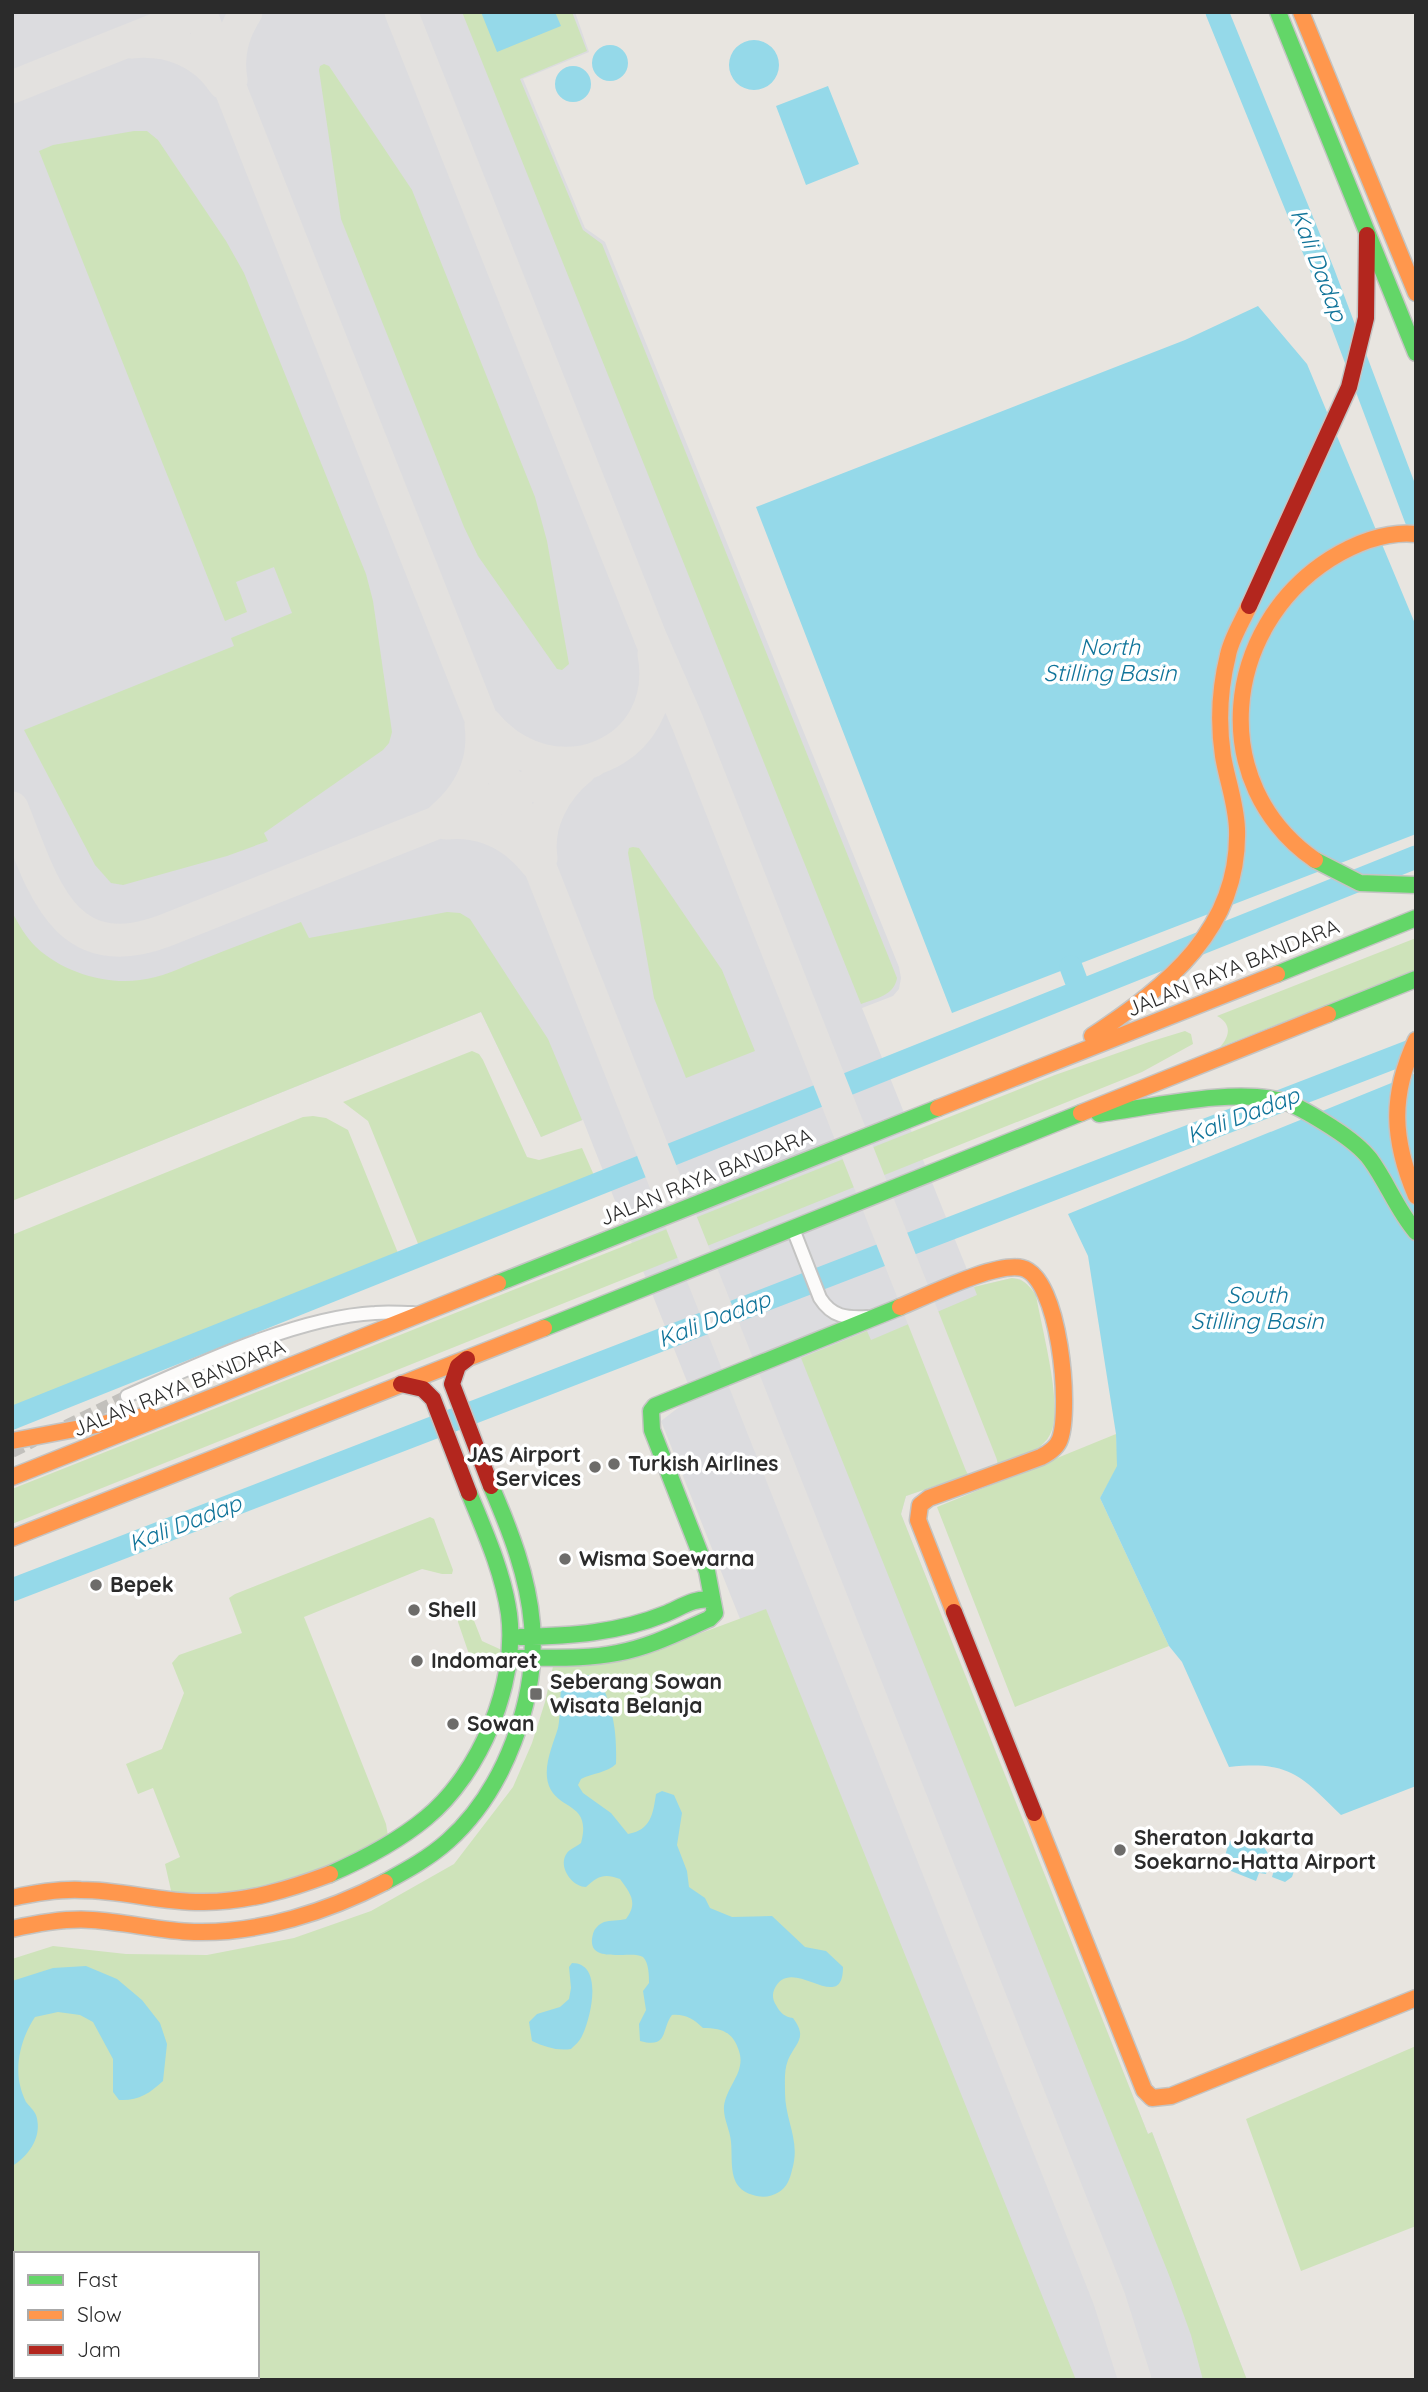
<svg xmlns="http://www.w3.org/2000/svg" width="1428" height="2392" viewBox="0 0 1428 2392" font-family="Quicksand,sans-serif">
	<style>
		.airport { fill: #dcdcdf }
		.green { fill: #cee3ba; fill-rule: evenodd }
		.water { fill: #95d9e9 }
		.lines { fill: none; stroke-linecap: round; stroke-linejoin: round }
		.river { stroke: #95d9e9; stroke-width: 23 }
		.taxiway { stroke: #e3e1df; stroke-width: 33 }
		.street-tunnel { stroke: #c2c0bc; stroke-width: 12; stroke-dasharray: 12 6; stroke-linecap: butt }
		.street-casing { stroke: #c4c4c3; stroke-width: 16 }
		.fast-casing { stroke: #c4c4c3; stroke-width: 19 }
		.slow-casing { stroke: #c4c4c3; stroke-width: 19 }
		.jam-casing { stroke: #c4c4c3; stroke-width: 19 }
		.street { stroke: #fcfbfa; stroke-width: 12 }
		.fast { stroke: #63d668; stroke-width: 16 }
		.slow { stroke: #ff974d; stroke-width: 16 }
		.jam { stroke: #b3261e; stroke-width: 16 }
		.poi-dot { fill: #6d6c6a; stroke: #fff; stroke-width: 2.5 }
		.labels { text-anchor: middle; stroke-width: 7; stroke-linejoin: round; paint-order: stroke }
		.street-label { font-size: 21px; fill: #2b2b2b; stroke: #fff }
		.poi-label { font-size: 21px; font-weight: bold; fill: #2b2b2b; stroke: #fff; text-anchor: start }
		.water-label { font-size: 23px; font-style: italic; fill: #10749a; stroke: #fff }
	</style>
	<rect width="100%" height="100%" fill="#e8e5e0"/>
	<!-- airport -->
	<path class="airport" d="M12,12H575L589,52L523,79L585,228L605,242L899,967L901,978L899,989L893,996L862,1008L974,1287L1012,1278L1020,1279L1028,1285L1053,1385V1427L1047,1440L1028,1454L906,1496L901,1514L1148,2134L1152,2132L1247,2380H1044L661,1421L683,1404L694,1399L594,1148L583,1120L541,1137L481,1012L64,1180L12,1045Z"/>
	<!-- green -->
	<path class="green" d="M462,12H572L587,51L520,79L583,230L602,244L897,978C894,996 876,998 861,1004Z
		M324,64L329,66L412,190L535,497L547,541L569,664L562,670L557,669L478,556L464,527L341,219L319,70L320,66Z
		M134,131H147L158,140L226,241L244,273L366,574L373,601L392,732L389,743L383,750L264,833L268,841L227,856L123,885L111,883L95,865L24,730L234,646L231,638L292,613L274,567L236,582L247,612L225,621L39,151L53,145Z
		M633,847L639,848L722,970L755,1051L686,1078L654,998L628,853L629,848Z
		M12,912C19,925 26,937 36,947C62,972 106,985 140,980C161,978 182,967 201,960C234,947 268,934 301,922L309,938L447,912L460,913L470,919L548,1039L582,1120L541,1137L481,1012L12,1201Z
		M1416,938V970L1220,1047C1230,1036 1232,1024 1217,1016Z
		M1185,1031L1191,1034L1193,1044L1142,1072L12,1524V1489L1055,1075L1149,1042Z
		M472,1051L479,1054L483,1060L527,1157L539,1160L582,1148L600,1189L423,1256L368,1121L343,1102Z
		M313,1116L326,1118L348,1130L398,1253L12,1409V1235L303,1117Z
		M1012,1278C1024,1279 1029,1286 1036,1295C1042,1330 1060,1394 1053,1426C1050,1440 1040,1448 1028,1454L906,1496L901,1514L1148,2134L1152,2132L1247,2380H1203L1191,2335L1171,2280L801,1358L867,1331L871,1340L977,1295L974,1287Z
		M1116,1434L1118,1466L1100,1498L1169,1646L1015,1707L937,1507Z
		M430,1517L434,1519L453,1570L452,1574H442L422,1569L304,1617L386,1824L388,1836L359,1853L289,1881L223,1896L172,1895L165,1864L180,1857L153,1788L138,1794L126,1764L162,1749L184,1693L172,1663L179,1655L242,1633L229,1598L235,1594Z
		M462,1609L471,1613L482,1641L504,1651V1663L493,1666L470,1657L458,1622V1614Z
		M766,1609L1076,2380H12V1959L53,1946L126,1954L207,1955L294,1938L371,1911L454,1864L513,1787L532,1743L545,1702L554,1662L631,1659ZM16,2254H257V2376H16Z
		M1416,2046V2226L1301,2271L1246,2119Z"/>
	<!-- water -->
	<path class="water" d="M481,12H555L561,26L497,52Z
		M729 65a25 25 0 1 1 50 0a25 25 0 1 1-50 0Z
		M592 63a18 18 0 1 1 36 0a18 18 0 1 1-36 0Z
		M555 84a18 18 0 1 1 36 0a18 18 0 1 1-36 0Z
		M828,86L859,164L806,185L776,106Z
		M1258,306L1307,364L1416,626V834L952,1013L756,507L1185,340Z
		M1416,1073V1786L1341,1815C1299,1774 1290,1761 1229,1767L1182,1662L1169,1646L1100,1498L1117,1466L1116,1434L1088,1256L1068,1214Z
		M591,1675L600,1679C613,1711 617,1729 616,1764C607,1773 592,1773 581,1779L578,1785L583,1793L611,1813L628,1834C651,1830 653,1814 656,1794L662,1791L674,1795L682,1813L677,1845L687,1871L689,1887L705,1898L710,1908L732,1917L772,1916L805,1947L826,1951L843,1967C843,2018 790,1951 774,1990C772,1995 773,2001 776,2005C780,2013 785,2017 793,2018C808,2038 796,2042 788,2060C784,2070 785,2082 785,2092C785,2122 801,2140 792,2170C790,2179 787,2187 779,2192C771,2197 762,2198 753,2195C727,2188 733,2162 731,2142C730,2129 723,2119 724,2106C727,2085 746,2072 739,2051C733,2032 722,2028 703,2028C693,2019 686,2014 672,2015C661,2029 669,2049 640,2041L639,2024L646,2010L643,1991L649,1983C649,1976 649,1963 643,1957C632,1949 584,1967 593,1934C594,1929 599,1924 604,1922C610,1920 619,1921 626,1919C638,1903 631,1894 620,1879C604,1873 598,1876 586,1887C572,1887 557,1866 567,1853C569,1850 577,1846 581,1843C592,1802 559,1811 549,1786C542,1767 553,1745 558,1728C561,1714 559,1698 562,1684L574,1676Z
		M1235,1839C1259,1839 1276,1848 1266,1874L1259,1873L1256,1881L1226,1869L1230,1858L1225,1856L1229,1842Z
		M1281,1860L1290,1863L1294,1871L1292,1877L1285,1882L1272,1877L1276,1863Z
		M572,1963C604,1963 591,2018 582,2036C580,2041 575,2045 571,2049C557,2051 545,2047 532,2041L529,2022L537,2014L560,2007L569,1999L571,1988L569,1967Z
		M86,1966L117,1979L142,2000L160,2023L167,2044L163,2081C149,2094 138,2101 119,2100L113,2092V2059L93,2022L80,2015L58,2012L35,2017C23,2035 16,2058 19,2080C20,2087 23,2096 26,2102C29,2106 34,2110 36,2115C43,2136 29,2156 12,2166V1981L53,1968Z"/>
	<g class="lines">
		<!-- river -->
		<path class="river" d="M1217,12L1323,272L1416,519
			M1071,967L1080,991
			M12,1418L1416,857
			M12,1590L1416,1049"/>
		<!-- taxiway -->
		<path class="taxiway" d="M200,12L1109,2298L1135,2380
			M401,12L651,639L687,721L981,1464
			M131,42C168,38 203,51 224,83
			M231,80C227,55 232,34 246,12
			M12,87L200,12
			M486,724C552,803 672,754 654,654
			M12,808C42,882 62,969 164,931L592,761
			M441,819C469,795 486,763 481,725
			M446,823C483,820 513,834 536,863
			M541,858C536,823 554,790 581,768"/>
		<!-- street-tunnel -->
		<path class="street-tunnel" d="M66,1426L127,1396
			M12,1452L34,1441"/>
		<!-- street casing -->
		<g class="street-casing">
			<path id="street" d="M793,1229L820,1298C832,1317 846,1318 867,1317
				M127,1396C199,1364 297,1317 375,1313C388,1312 401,1313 413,1313"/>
		</g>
		<!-- fast casing -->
		<g class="fast-casing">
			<path id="fast" d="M1278,12L1416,353
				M1315,860L1360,883L1416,885
				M1277,974L1416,918
				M1328,1014L1416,979
				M1099,1114C1152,1107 1236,1087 1286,1102C1302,1108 1319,1119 1333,1128C1347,1137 1360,1146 1370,1159C1387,1182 1397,1210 1416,1232
				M498,1283L938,1108
				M544,1328L1081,1113
				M520,1637C571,1636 618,1633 665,1614C680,1608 695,1597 711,1600
				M509,1658C545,1657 582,1660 617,1653C650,1647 679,1632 709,1619L715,1613L707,1571L652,1430L651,1411L655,1406L900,1307
				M330,1874C364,1859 397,1842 426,1818C480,1774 518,1683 509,1614C503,1572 485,1532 469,1493
				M385,1882C407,1870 429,1858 448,1841C505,1790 538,1699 532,1624C528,1576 510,1530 491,1486"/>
		</g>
		<!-- slow casing -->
		<g class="slow-casing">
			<path id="slow" d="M1301,12L1416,293
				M1315,860C1206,784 1222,628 1330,559C1356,543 1385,531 1416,534
				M1092,1036C1167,986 1240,929 1237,829C1236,803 1227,780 1223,756C1218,723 1220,687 1228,655C1231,639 1242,622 1249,606
				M1416,1040C1390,1096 1392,1139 1416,1196
				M938,1108L1277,974
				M1081,1113L1328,1014
				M900,1307C927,1296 995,1262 1022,1268C1060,1277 1071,1408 1060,1439C1057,1448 1049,1453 1041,1457L929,1498L920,1505L918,1520L954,1612
				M12,1441L149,1415
				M12,1477L498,1283
				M12,1538L544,1328
				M1034,1813L1144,2090L1152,2098L1171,2096L1416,1998
				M12,1898C35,1893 58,1889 81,1890C123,1890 163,1903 204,1902C248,1902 290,1889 330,1874
				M12,1929C38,1923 65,1918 92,1920C126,1922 160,1931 194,1932C259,1934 329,1911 385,1882"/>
		</g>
		<!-- jam casing -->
		<g class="jam-casing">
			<path id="jam" d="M1249,606L1349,387L1366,318L1367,235
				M467,1359L458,1366L452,1384L491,1486
				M401,1384L423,1389L433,1399L469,1493
				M954,1612L1034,1813"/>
		</g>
		<!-- street -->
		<use href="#street" class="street"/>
		<!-- fast -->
		<use href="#fast" class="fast"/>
		<!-- slow -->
		<use href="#slow" class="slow"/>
		<!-- jam -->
		<use href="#jam" class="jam"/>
	</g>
	<!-- markers -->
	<g class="poi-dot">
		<circle cx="614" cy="1464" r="7"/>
		<circle cx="595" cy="1467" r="7"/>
		<circle cx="565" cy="1559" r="7"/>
		<circle cx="96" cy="1585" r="7"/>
		<circle cx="414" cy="1610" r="7"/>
		<circle cx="417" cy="1661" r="7"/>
		<rect x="529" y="1687" width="14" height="14" rx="3.5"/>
		<circle cx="453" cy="1724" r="7"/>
		<circle cx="1120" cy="1850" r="7"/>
	</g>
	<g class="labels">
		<!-- street labels -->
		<g class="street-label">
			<text transform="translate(1233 968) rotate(-22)" y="7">JALAN RAYA BANDARA</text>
			<text transform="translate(706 1177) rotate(-22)" y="7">JALAN RAYA BANDARA</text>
			<text transform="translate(179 1388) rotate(-22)" y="7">JALAN RAYA BANDARA</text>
		</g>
		<!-- poi labels -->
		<g class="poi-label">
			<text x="581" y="1462" text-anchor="end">JAS Airport<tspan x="581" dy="24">Services</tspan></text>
			<text x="628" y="1471">Turkish Airlines</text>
			<text x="579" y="1566">Wisma Soewarna</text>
			<text x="110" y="1592">Bepek</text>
			<text x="428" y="1617">Shell</text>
			<text x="431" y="1668">Indomaret</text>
			<text x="550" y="1689">Seberang Sowan<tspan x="550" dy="24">Wisata Belanja</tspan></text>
			<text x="467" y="1731">Sowan</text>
			<text x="1134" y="1845">Sheraton Jakarta<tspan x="1134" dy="24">Soekarno-Hatta Airport</tspan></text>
		</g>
		<!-- water labels -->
		<g class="water-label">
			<text transform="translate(1319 265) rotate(69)" y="8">Kali Dadap</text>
			<text x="1110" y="655">North<tspan x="1110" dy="26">Stilling Basin</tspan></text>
			<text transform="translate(1243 1115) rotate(-21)" y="8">Kali Dadap</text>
			<text x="1257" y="1303">South<tspan x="1257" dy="26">Stilling Basin</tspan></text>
			<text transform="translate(714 1319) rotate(-21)" y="8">Kali Dadap</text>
			<text transform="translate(185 1523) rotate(-21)" y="8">Kali Dadap</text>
		</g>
	</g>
	<!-- border -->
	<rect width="1428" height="2392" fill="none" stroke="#2b2b2b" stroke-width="28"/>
	<!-- legend -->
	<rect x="14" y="2252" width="245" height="126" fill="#ffffff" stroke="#aaaaaa" stroke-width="2"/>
	<rect x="28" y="2275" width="35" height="10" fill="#63d668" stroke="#aaaaaa" stroke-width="2"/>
	<text x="77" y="2287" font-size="21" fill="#2b2b2b">Fast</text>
	<rect x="28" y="2310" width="35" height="10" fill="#ff974d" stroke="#aaaaaa" stroke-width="2"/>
	<text x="77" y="2322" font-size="21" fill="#2b2b2b">Slow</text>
	<rect x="28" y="2345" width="35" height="10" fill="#b3261e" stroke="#aaaaaa" stroke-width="2"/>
	<text x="77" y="2357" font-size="21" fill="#2b2b2b">Jam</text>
</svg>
